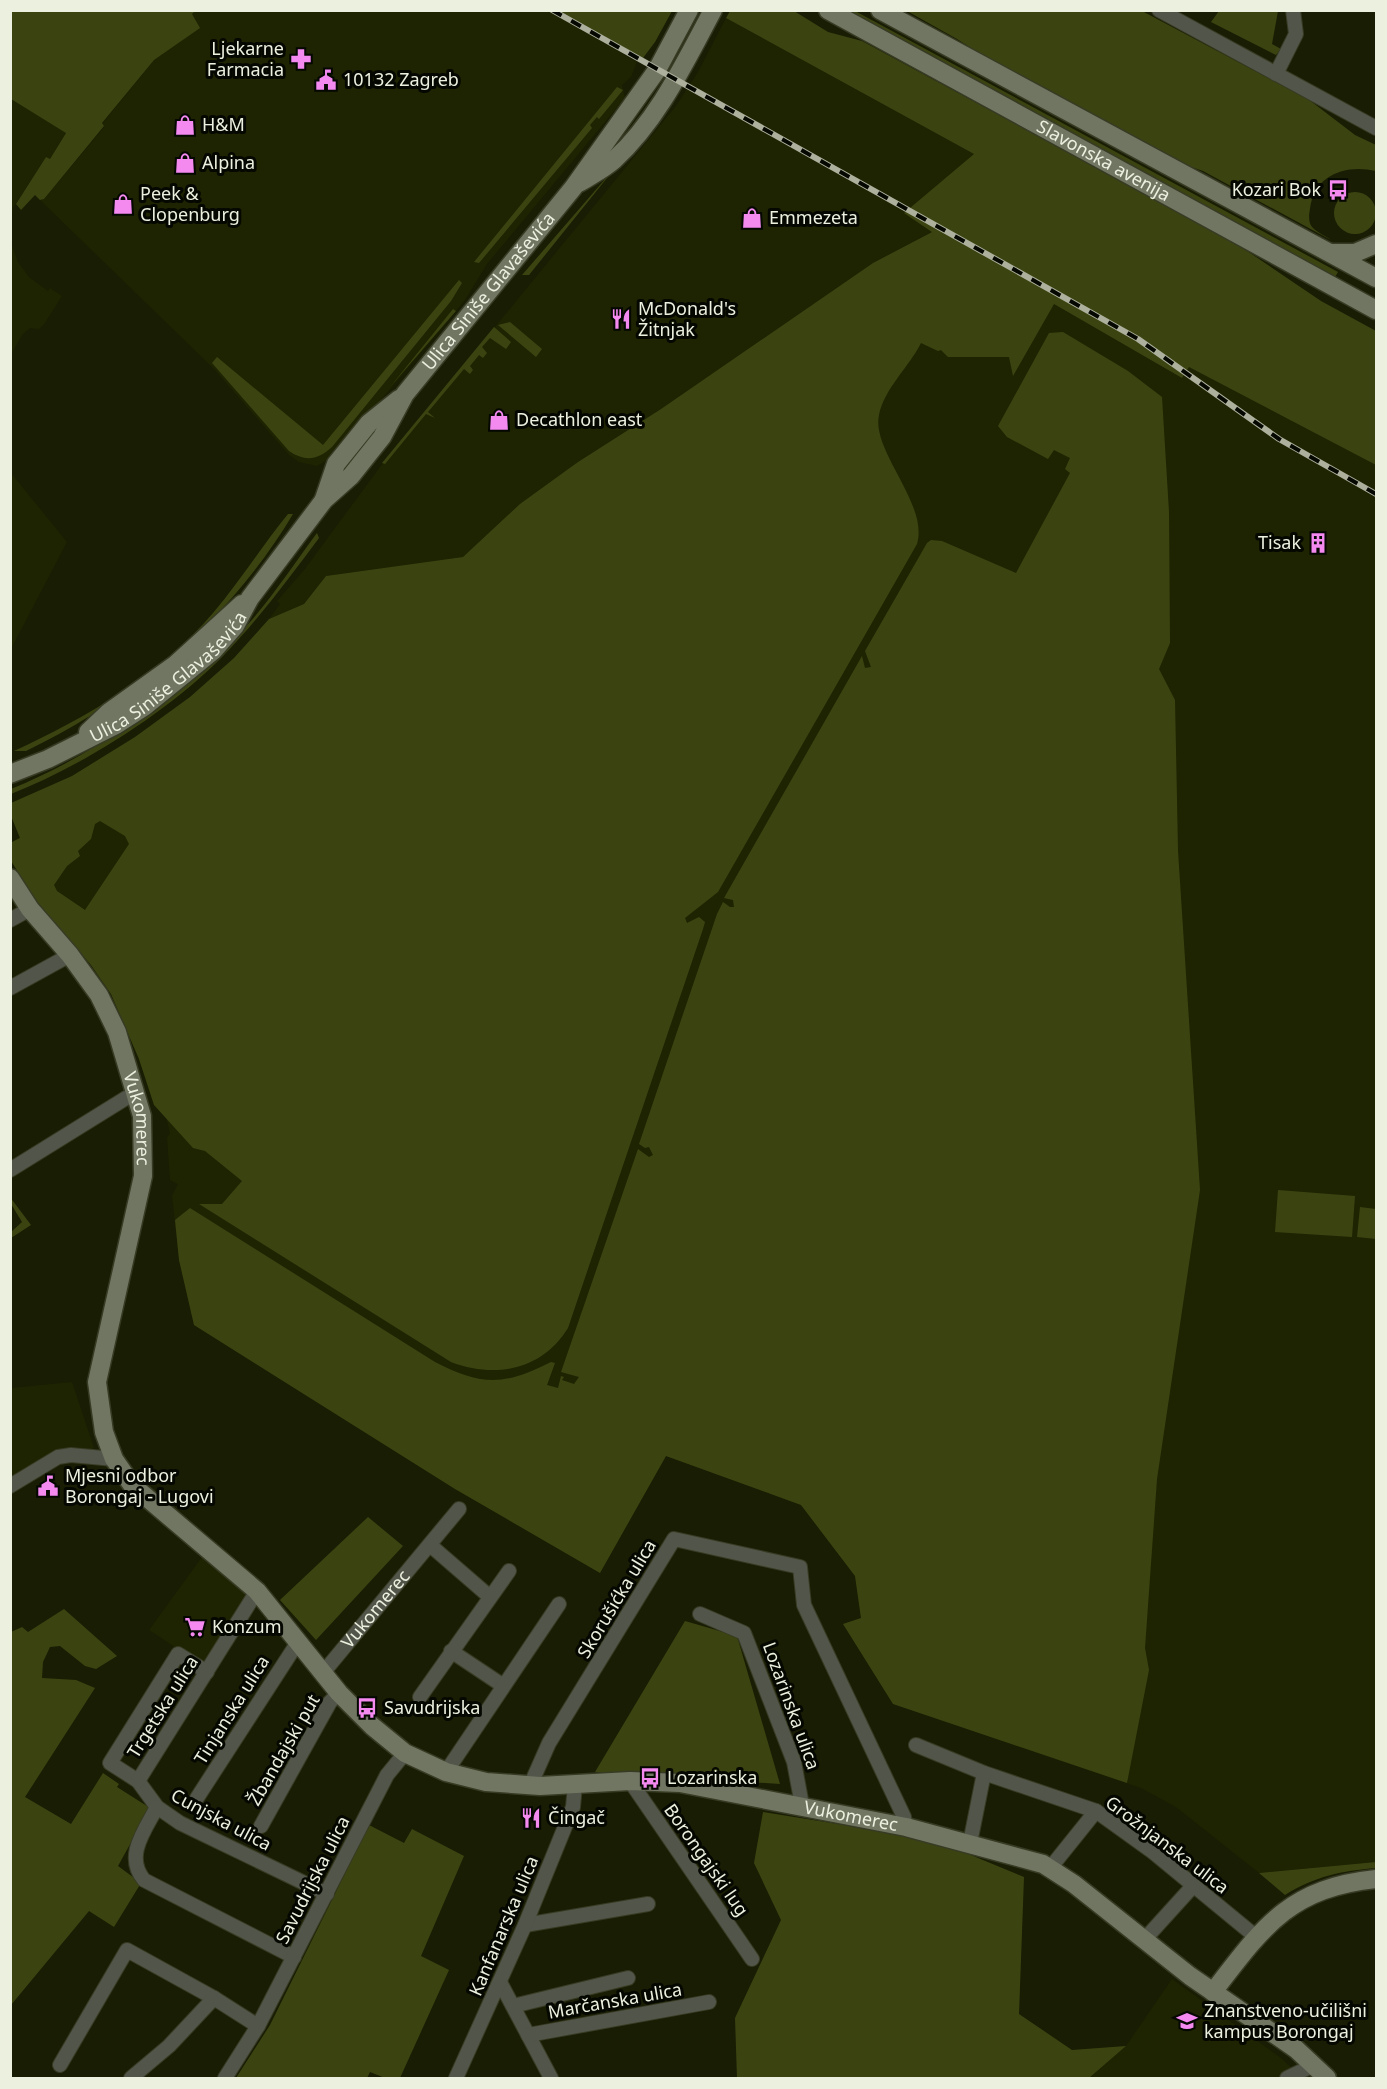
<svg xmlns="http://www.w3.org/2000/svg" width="1387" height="2089" viewBox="0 0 1387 2089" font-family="'Noto Sans',sans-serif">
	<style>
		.built { fill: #1e2402 }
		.green { fill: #3b4411; fill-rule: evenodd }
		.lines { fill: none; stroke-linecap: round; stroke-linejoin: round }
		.street-casing { stroke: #373b23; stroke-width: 16 }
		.secondary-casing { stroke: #373b23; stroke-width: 21 }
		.street { stroke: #525549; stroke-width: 14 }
		.secondary { stroke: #717663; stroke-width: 18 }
		.rail-casing { stroke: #acb09d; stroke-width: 6 }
		.rail { stroke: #050701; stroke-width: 4; stroke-dasharray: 11; stroke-linecap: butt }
		.labels { text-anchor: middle; stroke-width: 6; stroke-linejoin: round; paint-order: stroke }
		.poi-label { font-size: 18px; fill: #ecf0df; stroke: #050701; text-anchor: start }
		.street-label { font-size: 18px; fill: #ecf0df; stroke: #050701 }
	</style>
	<rect width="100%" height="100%" fill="#191d04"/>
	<!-- built -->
	<path class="built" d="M195,11H551L637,62L631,77L622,85L625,98L487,264L465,300L407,369L334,456L317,466L299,462L289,455L214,369L40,200L44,199L104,127L102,124L154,60L199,28L192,14Z
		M726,18L974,154L904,213L933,231L873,263L661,409L578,462L463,557L326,576L304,604L269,619L280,604L277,601L304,570L380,467L676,106L698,72Z
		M11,99L66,132L50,159L46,157L13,208L11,219Z
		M11,243L18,262L29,277L48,291L50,288L62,296L45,323L39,329L30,328L23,334L11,354Z
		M976,259L1182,378L1189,367L1376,465V1862L1259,1873L1176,1807L1141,1788L893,1704L843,1624L861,1618L855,1576L801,1505L666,1456L600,1573L455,1489L194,1325L179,1260L172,1196L178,1184L170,1180L167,1138L170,1133L166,1117L154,1105L139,1059L111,994L91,965L38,903L11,861L10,843Z
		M11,473L67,542L11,649Z
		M72,1382L94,1448L91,1450L75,1447L64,1448L11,1482V1388Z
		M202,1557L248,1596L205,1667L149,1630Z
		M1172,1979L1281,2058L1302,2078H1089L1126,2046Z"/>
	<!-- green -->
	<path class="green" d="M11,10L195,11L192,14L200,28L154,60L102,123L104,126L44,199L40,200L35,195L21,210L16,204L46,157L50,159L66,133L11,99Z
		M558,11H672L655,42L643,58Z
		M730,11H794L828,32L862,41L1231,240L1321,301L1376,331V465L1189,367L1182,378L1054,304L1013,376L1009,357H948L941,350L938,351L921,343C909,367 884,389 879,415C871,451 929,504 917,544L718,892L685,918L687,923L699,917L705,922L703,929L568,1328C542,1370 496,1379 451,1362L199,1204H222L242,1181L205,1151L193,1148L154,1105L139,1059L111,994L91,965L38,903L11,861L10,843L20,838L11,816V803L72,776L135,737L190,697L234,658L269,619L304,604L326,576L463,557L520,504L578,462L661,409L873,263L932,232L904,213L974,154L726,18ZM100,821L125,836L129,844L85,910L57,891L54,885L67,866L80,856L78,851L91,839L95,824Z
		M843,11H855L1338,272L1335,277Z
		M907,11H1142L1308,99L1355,135L1376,145V171C1347,164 1314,174 1310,209C1309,214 1308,222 1312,227C1316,232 1326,236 1331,240L1203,171L1165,158L1016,77L957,39Z
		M1219,11H1278L1272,44L1281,49L1276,55L1211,22Z
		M617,87L623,90L599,119L597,117L590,125L592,128L479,263L474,262Z
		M619,163L529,275H522Z
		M1334 213a21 21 0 1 1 42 0a21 21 0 1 1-42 0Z
		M459,280L462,283L451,301L332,447C318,460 305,462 289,451L212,363L217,357L323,445Z
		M453,309L456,311L390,387Z
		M510,322L542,349L536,357L498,325Z
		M494,327L511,342L506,349L490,338L482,347L487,353L483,358L479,355L470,366L473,370L470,374L464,369L428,412L435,418L426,414L385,464L382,463Z
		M1063,332L1128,371L1162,397L1169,512L1170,643L1159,669L1175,700L1178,851L1200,1190L1157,1479L1145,1648L1149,1670L1127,1783L893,1704L843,1624L861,1618L855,1576L801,1505L666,1456L600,1573L455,1489L194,1325L179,1260L175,1220L190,1208L435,1362C482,1386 504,1386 551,1362L555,1363L547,1385L558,1388L561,1376L564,1377L562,1380L574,1384L579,1377L561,1372L638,1149L649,1157L653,1155L649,1147L645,1148L639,1144L717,914L723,902L730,907H734L733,900L724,898L862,656L865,668L871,667L865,651L927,543L931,540L942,541L1016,573L1070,473L1065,469L1070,458L1054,450L1048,459L1007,437L998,426L1049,333Z
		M288,514H293C229,621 137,697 26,751H14C86,718 161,674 213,613C240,581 262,546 288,514Z
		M317,533L319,538C289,578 259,619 224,655C168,712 84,765 11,794V789C92,756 170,701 233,640C265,609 290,569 317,533Z
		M1278,1190L1355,1196L1352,1237L1275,1232Z
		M10,1197L31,1225L11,1238V1232L22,1222L11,1204Z
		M1360,1207L1376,1209V1239L1357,1237Z
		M368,1517L403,1546L316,1640L280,1600Z
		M64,1609L117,1656L96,1669L85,1666L60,1646L50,1647L43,1662L42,1678L76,1680L95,1688L25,1797L71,1824L103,1773L119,1784L117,1787L150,1808L118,1866L141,1883L114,1927L89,1911L11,2005V1632L22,1627L28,1632Z
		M685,1621L737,1636L780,1784L595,1772Z
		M763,1812L932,1839L1024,1877L1019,2014L1072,2050L1126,2046L1089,2078H737L735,2018L781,1920L754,1863Z
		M369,1825L404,1843L412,1829L464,1856L421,1956L449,1970L400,2078H385L370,2072L367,2078H236L270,2025Z
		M1376,1862V1868C1342,1871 1315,1876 1285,1895L1259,1873Z"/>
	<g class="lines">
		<!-- street casing -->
		<g class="street-casing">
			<g id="street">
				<path d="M1159,10L1376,128"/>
				<path d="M1276,74L1296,34L1293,10"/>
				<path d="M10,920L30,909"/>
				<path d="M10,988L70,955"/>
				<path d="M10,1170L126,1098L137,1095"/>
				<path d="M10,1486L58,1457L71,1455L114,1459"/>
				<path d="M430,1545L490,1597"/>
				<path d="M700,1614L744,1633L794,1762L802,1805"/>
				<path d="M451,1651L502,1685"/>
				<path d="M207,1672L178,1654L110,1763L138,1781L157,1807L180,1823L327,1894"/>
				<path id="s1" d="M322,1674L459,1509"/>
				<path d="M420,1697L509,1571"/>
				<path d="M916,1745L984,1773L1096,1811L1153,1852L1255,1936"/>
				<path d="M446,1772L559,1604"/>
				<path d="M138,1781L257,1591"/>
				<path d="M630,1781L752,1959"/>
				<path d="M530,1786L549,1743L674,1539L800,1567L804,1605L904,1817L906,1827"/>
				<path d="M197,1798L298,1642"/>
				<path d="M157,1807C145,1830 124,1856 144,1880L294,1957"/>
				<path d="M261,1826L330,1702L339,1693"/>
				<path d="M970,1843L984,1773"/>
				<path d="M1051,1867L1096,1811"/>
				<path d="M525,1925L648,1904"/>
				<path d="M1144,1940L1193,1886"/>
				<path d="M501,1984L551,2078"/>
				<path d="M513,2006L628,1978"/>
				<path d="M528,2035L709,2002"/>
				<path d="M60,2065L127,1950L214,1998"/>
				<path d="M131,2078L169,2046L214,1998L258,2026"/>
				<path d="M225,2078L258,2026L387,1775L405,1753"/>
				<path d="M456,2078L525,1925L573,1807L575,1785"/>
				<path d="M1287,2078L1314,2065"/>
			</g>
		</g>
		<!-- secondary casing -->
		<g class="secondary-casing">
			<g id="secondary">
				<path id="s2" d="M828,10L1376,310"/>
				<path d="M880,10L1376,278"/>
				<path d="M579,183C590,176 604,169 614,160C658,120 685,62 713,10"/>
				<path d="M1332,253H1355L1376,244"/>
				<path d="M324,499L336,464L369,423L399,399"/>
				<path d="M88,732L109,712L176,664L242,604"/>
				<path id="s3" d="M10,774L48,759L116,725L144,707L213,651L235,626L250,598L324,500L351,476L382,437L405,394L573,188L657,70L689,10"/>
				<path id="s4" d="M10,878L30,909L70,955L99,995L117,1032L142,1116L143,1176L97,1382L104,1432L114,1459L132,1485L257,1591L339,1693L372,1726L405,1753L446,1772L486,1782L540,1786L630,1781L680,1783L906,1827L1043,1864L1074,1884L1190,1976L1296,2049L1327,2078"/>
				<path d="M1213,1992C1263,1927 1289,1888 1376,1879"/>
			</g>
		</g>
		<!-- street -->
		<use href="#street" class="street"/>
		<!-- secondary -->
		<use href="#secondary" class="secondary"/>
		<!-- rail casing -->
		<g class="rail-casing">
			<path id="rail" d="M552,10L1138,339L1279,439L1376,494"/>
		</g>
		<!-- rail -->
		<use href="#rail" class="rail"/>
	</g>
	<!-- icons -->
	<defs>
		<g id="pharmacy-bare" transform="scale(1.62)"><path d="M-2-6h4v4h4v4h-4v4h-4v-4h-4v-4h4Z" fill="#f489f0" stroke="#050701" stroke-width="2.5" paint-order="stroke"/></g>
		<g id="civic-bare" transform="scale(1.62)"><path d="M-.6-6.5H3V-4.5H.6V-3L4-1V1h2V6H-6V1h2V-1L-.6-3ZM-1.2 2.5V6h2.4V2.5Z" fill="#f489f0" stroke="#050701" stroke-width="2.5" paint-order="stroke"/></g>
		<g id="shop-bare" transform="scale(1.62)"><path d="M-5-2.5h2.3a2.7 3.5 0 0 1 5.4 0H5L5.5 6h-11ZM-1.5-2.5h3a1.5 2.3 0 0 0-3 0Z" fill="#f489f0" stroke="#050701" stroke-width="2.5" paint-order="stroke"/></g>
		<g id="bus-bare" transform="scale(1.62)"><path d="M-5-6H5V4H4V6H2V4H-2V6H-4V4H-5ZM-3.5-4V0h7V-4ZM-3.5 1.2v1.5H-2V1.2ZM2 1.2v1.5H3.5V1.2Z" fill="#f489f0" stroke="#050701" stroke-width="2.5" paint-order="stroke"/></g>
		<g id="restaurant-bare" transform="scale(1.62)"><path d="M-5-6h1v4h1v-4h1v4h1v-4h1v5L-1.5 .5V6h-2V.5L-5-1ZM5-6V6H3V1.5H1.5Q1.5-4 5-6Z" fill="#f489f0" stroke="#050701" stroke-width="2.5" paint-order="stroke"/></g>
		<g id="building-bare" transform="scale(1.62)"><path d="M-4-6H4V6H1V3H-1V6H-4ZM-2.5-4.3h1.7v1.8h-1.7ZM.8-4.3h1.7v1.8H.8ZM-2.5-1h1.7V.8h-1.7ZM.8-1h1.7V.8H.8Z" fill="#f489f0" stroke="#050701" stroke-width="2.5" paint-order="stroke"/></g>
		<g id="supermarket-bare" transform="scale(1.62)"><path d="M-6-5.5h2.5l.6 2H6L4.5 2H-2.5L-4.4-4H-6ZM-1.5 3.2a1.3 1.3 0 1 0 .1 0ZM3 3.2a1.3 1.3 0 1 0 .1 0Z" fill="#f489f0" stroke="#050701" stroke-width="2.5" paint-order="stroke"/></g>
		<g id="university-bare" transform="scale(1.62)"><path d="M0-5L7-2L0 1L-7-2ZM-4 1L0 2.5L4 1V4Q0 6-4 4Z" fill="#f489f0" stroke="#050701" stroke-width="2.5" paint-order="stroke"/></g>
	</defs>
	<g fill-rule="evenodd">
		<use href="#pharmacy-bare" x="301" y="59"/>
		<use href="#civic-bare" x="326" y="80"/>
		<use href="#shop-bare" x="185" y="125"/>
		<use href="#shop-bare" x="185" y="163"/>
		<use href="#bus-bare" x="1338" y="190"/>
		<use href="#shop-bare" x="123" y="204"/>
		<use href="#shop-bare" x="752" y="218"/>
		<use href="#restaurant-bare" x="621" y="319"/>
		<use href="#shop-bare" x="499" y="420"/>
		<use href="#building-bare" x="1318" y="543"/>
		<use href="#civic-bare" x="48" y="1486"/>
		<use href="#supermarket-bare" x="195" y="1627"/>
		<use href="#bus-bare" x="367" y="1708"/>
		<use href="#bus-bare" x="650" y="1778"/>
		<use href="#restaurant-bare" x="531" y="1818"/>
		<use href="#university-bare" x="1187" y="2021"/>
	</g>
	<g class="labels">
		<!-- poi labels -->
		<g class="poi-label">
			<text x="284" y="55" text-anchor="end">Ljekarne<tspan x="284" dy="21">Farmacia</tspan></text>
			<text x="343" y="86">10132 Zagreb</text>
			<text x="202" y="131">H&amp;M</text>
			<text x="202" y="169">Alpina</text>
			<text x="1321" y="196" text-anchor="end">Kozari Bok</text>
			<text x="140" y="200">Peek &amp;<tspan x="140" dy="21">Clopenburg</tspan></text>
			<text x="769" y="224">Emmezeta</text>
			<text x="638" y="315">McDonald's<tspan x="638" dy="21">Žitnjak</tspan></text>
			<text x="516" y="426">Decathlon east</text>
			<text x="1301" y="549" text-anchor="end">Tisak</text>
			<text x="65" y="1482">Mjesni odbor<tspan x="65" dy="21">Borongaj - Lugovi</tspan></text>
			<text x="212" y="1633">Konzum</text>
			<text x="384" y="1714">Savudrijska</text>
			<text x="667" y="1784">Lozarinska</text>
			<text x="548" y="1824">Čingač</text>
			<text x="1204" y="2017">Znanstveno-učilišni<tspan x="1204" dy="21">kampus Borongaj</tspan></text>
		</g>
		<!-- street labels -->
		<g class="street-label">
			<text dy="6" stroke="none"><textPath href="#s2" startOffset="314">Slavonska avenija</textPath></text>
			<text dy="6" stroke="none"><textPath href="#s3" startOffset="694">Ulica Siniše Glavaševića</textPath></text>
			<text dy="6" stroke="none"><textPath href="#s3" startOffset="188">Ulica Siniše Glavaševića</textPath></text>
			<text dy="6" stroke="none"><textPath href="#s4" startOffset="278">Vukomerec</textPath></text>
			<text transform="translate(617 1599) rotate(-59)" y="6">Skorušićka ulica</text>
			<text dy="6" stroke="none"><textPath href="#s1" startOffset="84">Vukomerec</textPath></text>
			<text transform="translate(791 1706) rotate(70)" y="6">Lozarinska ulica</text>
			<text transform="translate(163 1707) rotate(-58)" y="6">Trgetska ulica</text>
			<text transform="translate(232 1710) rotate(-58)" y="6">Tinjanska ulica</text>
			<text transform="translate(284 1750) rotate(-60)" y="6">Žbandajski put</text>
			<text dy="6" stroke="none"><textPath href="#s4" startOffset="1497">Vukomerec</textPath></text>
			<text transform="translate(221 1820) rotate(28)" y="6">Cunjska ulica</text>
			<text transform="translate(1167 1845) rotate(37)" y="6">Grožnjanska ulica</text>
			<text transform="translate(706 1860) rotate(55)" y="6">Borongajski lug</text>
			<text transform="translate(313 1880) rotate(-63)" y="6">Savudrijska ulica</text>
			<text transform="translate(504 1926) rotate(-67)" y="6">Kanfanarska ulica</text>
			<text transform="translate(615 2001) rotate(-10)" y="6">Marčanska ulica</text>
		</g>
	</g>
	<!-- border -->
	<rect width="1387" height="2089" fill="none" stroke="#ecf0df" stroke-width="24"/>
</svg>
